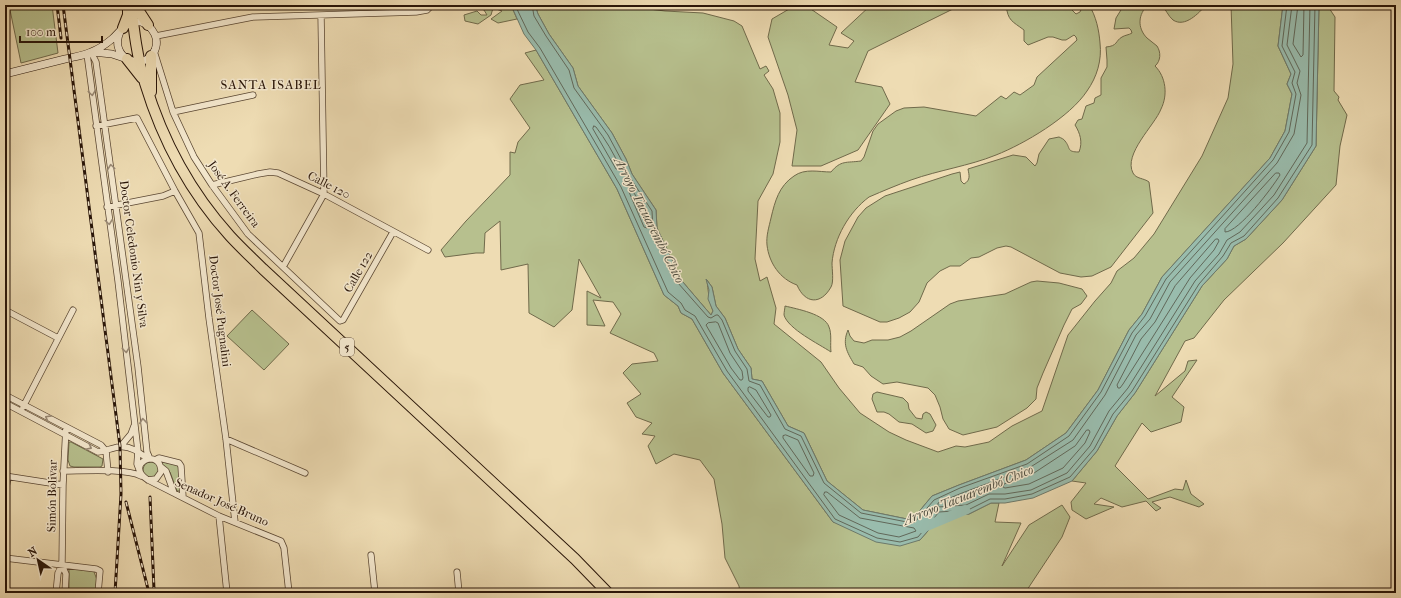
<svg xmlns="http://www.w3.org/2000/svg" width="1401" height="598" viewBox="0 0 1401 598" font-family="'IM FELL French Canon',serif">
	<style>
		.green { fill: #b7c08e; stroke: #706a4b }
		.water { fill: #99bcad; stroke: #6c796b }
		.lines { fill: none; stroke-linecap: round; stroke-linejoin: round }
		.shore { stroke: #61685a; stroke-width: 1 }
		.river { stroke: #99bcad; stroke-width: 10 }
		.street-casing { stroke: #5a4733; stroke-width: 7 }
		.secondary-casing { stroke: #291508; stroke-width: 8 }
		.highway-casing { stroke: #291508; stroke-width: 12 }
		.street { stroke: #f4e8ce; stroke-width: 5.5 }
		.secondary { stroke: #f4e8ce; stroke-width: 7 }
		.highway { stroke: #eedcb3; stroke-width: 10 }
		.rail-casing { stroke: #291508; stroke-width: 3 }
		.rail { stroke: #f4e8ce; stroke-width: 1.5; stroke-dasharray: 4.5; stroke-linecap: butt }
		.oneway { stroke: #998975 }
		.labels { text-anchor: middle; stroke-width: 3; stroke-linejoin: round; paint-order: stroke }
		.shield { fill: #f4e8ce; stroke: #665443; stroke-width: 1 }
		.shield-label { font-size: 11px; font-weight: bold; fill: #291508 }
		.street-label { font-size: 12px; fill: #291508; stroke: #f4e8ce }
		.neighbourhood-label { font-size: 13px; letter-spacing: 1px; fill: #291508; stroke: #f4e8ce }
		.water-label { font-size: 13px; font-style: italic; fill: #504f42; stroke: #f4e8ce }
	</style>
	<rect width="100%" height="100%" fill="#eedcb3"/>
	<filter id="stains"><feTurbulence type="fractalNoise" baseFrequency=".005" numOctaves="4"/><feColorMatrix values="0 0 0 0 .2 0 0 0 0 .09 0 0 0 0 .02 0 0 0 .5 -.17"/></filter>
	<radialGradient id="worn" r=".72"><stop offset=".6" stop-color="#630" stop-opacity="0"/><stop offset="1" stop-color="#630" stop-opacity=".3"/></radialGradient>
	<!-- green -->
	<path class="green" d="M9,5H52L58,53L21,63Z
		M479,5C488,5 494,8 502,7L499,5H511L517,19L498,23L491,19L502,11L493,8L491,15L478,24L465,21L464,15L477,11L481,15H487L484,10L479,7Z
		M535,5H639L641,8L665,11L703,13L734,21L742,26L760,69L766,66L769,71L764,75L773,89L780,113V142L773,174L758,201L755,259L760,281L767,277L776,308L774,324L821,362L839,388L860,413L889,432L906,440L938,452L956,446L965,447L989,442L1012,426L1042,411L1068,335L1095,301L1111,283L1117,271L1134,258L1154,234L1202,156L1228,98L1233,64L1231,5H1283L1278,46L1291,74L1287,84L1292,94L1285,131L1270,158L1162,277L1142,314L1129,330L1098,390L1066,433L1026,460L959,485L932,496L912,520L863,510L827,481L804,433L788,426L762,381L752,379L751,368L738,349L725,318L716,306L712,287L707,280C708,290 709,301 713,311L711,315L682,281L657,228L656,210L632,174L626,159L612,133L578,86L573,68L549,34L538,14Z
		M796,5H805L837,27L829,45L848,48L854,41L841,33L871,5H961L868,51L855,82L882,87L890,104L858,150L821,166H792L797,130L788,95L768,37L772,19Z
		M1006,5H1067L1076,14L1080,12L1083,5H1089C1096,16 1099,30 1100,43C1102,60 1097,77 1087,91C1070,117 1024,144 996,155C969,166 939,170 911,180C897,185 883,191 869,197C849,212 834,238 832,263C832,269 834,282 831,287C821,305 805,304 797,285C780,279 769,263 767,245C766,236 769,227 771,218C775,201 779,186 794,176C805,168 819,172 831,172C841,160 846,163 861,161L864,157L873,131L878,124L896,111L904,108L924,107L976,116L1001,96L1006,99L1014,92L1020,95L1034,85L1037,77L1077,40L1076,37L1074,35L1066,40H1062L1053,37H1048L1028,45L1024,41V30C1012,21 1008,21 1006,5Z
		M1124,5H1148C1138,14 1137,28 1147,38C1150,41 1154,43 1157,46C1161,52 1161,61 1155,66C1166,77 1168,95 1161,109C1155,125 1123,154 1133,173C1136,179 1144,178 1149,182L1153,213L1111,267L1092,276L1081,277L1060,273L1011,247L1006,246L997,248L979,257L971,258L960,266H950L940,271L927,283L919,302L910,312L899,318L887,322H880L843,306L840,260L845,241L858,217L866,208L885,196L952,174L960,172L961,181L964,184C971,180 969,175 968,169L1013,155L1026,157L1035,166L1037,163L1039,154L1049,139L1059,137C1061,138 1064,139 1065,141C1071,148 1066,152 1079,152C1083,142 1080,133 1075,125L1078,120L1082,119L1086,106L1094,103L1095,98L1101,95V78L1107,67V60L1106,47C1118,46 1115,41 1122,37C1125,35 1129,35 1132,33L1131,30L1129,28L1114,29L1116,18Z
		M1161,5H1206C1199,13 1185,28 1173,20C1168,16 1166,9 1161,5Z
		M1319,5H1327L1335,17L1334,91L1339,97L1338,100L1347,115L1340,146L1336,185L1283,243L1224,300L1194,338L1185,341L1155,396L1185,371L1188,361L1197,360L1172,397L1184,407L1181,422L1151,432L1142,423L1115,466L1148,499L1175,489L1183,490L1186,480L1191,494L1204,504L1199,507L1170,497L1152,502L1161,508L1156,511L1146,501L1122,507L1101,498L1094,504L1114,507L1086,519L1072,510L1071,502L1086,483L1072,481L1097,451L1117,416L1135,393L1202,286L1227,259L1234,246L1246,239L1282,200L1316,146Z
		M536,50L617,189L664,295L678,306L681,313L692,319L723,373L833,522L920,540L941,516L969,514L991,503H999L995,522L1021,523L1002,566L1029,525L1062,505L1070,517L1062,537L1025,593H740L739,586L725,558L722,524L714,479L700,460L674,454L656,464L648,446L655,436L642,434L652,423L636,417L627,403L641,394L623,373L632,364L658,361L654,353L610,333L621,314L613,302L593,300L605,326L587,325V291L601,298L579,259L572,310L554,327L529,313L528,264L501,270L500,221L485,233L484,253H476L445,257L441,250L466,221L510,175V152L515,153L518,142L530,128L510,99L520,85L544,80L525,53Z
		M1037,281L1059,283L1082,289L1087,296L1081,304L1072,309L1064,325L1043,373L1037,388L1036,399L1027,408L997,427L963,435L949,429L943,419L940,407L935,395L928,388L897,382L883,384L871,376L863,367L854,364C847,352 842,344 848,330L850,336L854,341L864,343L872,340H888L900,337L911,331L950,304L958,301L1005,294L1031,282Z
		M785,306C797,309 825,314 829,327C832,334 830,344 831,352C819,344 788,329 784,315C784,312 785,308 785,306Z
		M252,310L289,344L264,370L227,336Z
		M877,392L903,398L908,403L909,409L916,418L922,419L923,414L926,412L930,414L936,425L933,431L926,433L912,424L899,422L889,414L884,412H877L872,399L873,394Z
		M69,442H71L103,459L102,466L100,467H74L70,466L68,460Z
		M158,461L178,465L180,467V491H177L170,472Z
		M143 470a8 8 0 1 1 16 0a8 8 0 1 1-16 0Z
		M69,568L93,569L97,580L95,593H69Z"/>
	<!-- water -->
	<path class="water" d="M511,5H535L538,14L549,34L573,68L578,86L612,133L626,159L632,174L656,210L657,228L682,281L711,315L713,311L708,299L709,290L706,279L712,287L716,306L725,318L738,349L751,368L752,379L762,381L788,426L804,433L827,481L863,510L912,520L932,496L959,485L1026,460L1066,433L1098,390L1129,330L1142,314L1162,277L1270,158L1285,131L1292,94L1287,84L1291,74L1278,46L1283,5H1319L1316,146L1282,200L1246,239L1234,246L1227,259L1202,286L1135,393L1117,416L1097,451L1072,481L1033,498L1005,503H991L969,514L941,516L920,540L900,546L876,542L833,522L723,373L692,319L681,313L678,306L664,295L617,189L536,50L524,34Z"/>
	<g class="lines">
		<!-- shore -->
		<path class="shore" d="M515,5L528,32L540,48L621,187L668,292L681,303L685,310L695,316L727,371L835,519L877,538L900,542L918,537L939,512L968,510L990,499H1005L1032,494L1070,477L1094,449L1113,414L1132,391L1199,284L1223,256L1231,243L1244,236L1278,198L1312,145L1315,5
			M532,5L534,16L546,36L569,70L574,88L608,135L622,161L629,176L652,211L653,229L678,283L708,317L711,318L716,315H718L722,320L735,351L747,369L749,381L760,385L785,429L801,436L824,483L861,513L912,523L915,522L934,500L960,488L1027,464L1069,436L1101,392L1132,333L1145,316L1166,279L1273,160L1289,132L1296,94L1292,83L1295,72L1282,46L1287,5
			M1292,5L1287,45L1300,71L1297,83L1301,95L1294,134L1277,163L1170,282L1150,319L1136,335L1105,395L1073,440L1029,468L962,493L938,503V507L966,505L989,494H1005L1031,490L1067,473L1090,446L1109,411L1128,388L1195,281L1219,254L1227,240L1240,232L1274,195L1307,143L1310,5
			M1298,5L1293,44L1301,57L1303,55L1304,5
			M594,126L596,127C605,139 614,153 620,168L619,170L616,169L593,129Z
			M1276,173H1279L1280,175C1272,188 1239,232 1225,232V229Z
			M630,190H632L647,213L648,226L647,228L644,227L629,192Z
			M1216,239H1218L1219,241L1214,250L1190,278L1123,384L1120,388H1118L1117,385L1141,339L1155,322L1175,286Z
			M716,322L718,323L730,353L742,371L743,378L742,380H740L731,368L706,325L708,323Z
			M750,387L756,390L771,415L770,417H768L748,391V388Z
			M1087,430H1089L1090,432L1085,443L1063,468L1029,484L1005,488L1003,487L1004,484L1034,473L1075,446Z
			M786,435L798,440L814,473L813,476H810L783,438V436Z
			M825,492H827L860,518L914,528L916,531L899,537L878,533L839,515L824,495Z"/>
		<!-- river -->
		<path class="river" d="M922,528L965,510"/>
		<!-- street casing -->
		<g class="street-casing">
			<path id="street" d="M156,36L253,17L416,12L427,10L432,5
				M154,51L173,112L194,157L212,185L248,234L340,321L343,320L393,232
				M91,52L96,62L138,367L147,452L150,459
				M87,54L118,281L138,451L137,464L140,472
				M173,112L253,95
				M96,126L137,118L175,191L199,233L209,318L226,439L235,522
				M212,185L258,174L270,172L278,173L324,194L428,250
				M107,207L163,196L175,191
				M283,267L324,194L321,15
				M5,310L58,338
				M5,395L101,445L106,451
				M5,403L98,452C105,451 112,448 119,447C130,445 140,453 148,459
				M23,407L73,310
				M226,439L305,473
				M121,446L131,434L134,426
				M106,451L108,472
				M155,460L159,458L179,463L181,466L183,497
				M161,467L166,471L174,493
				M63,471C83,471 126,468 141,476
				M5,476L63,485
				M148,480L156,479L161,472C161,446 123,464 148,480L219,516L281,541L284,548L289,593
				M5,494L8,477
				M219,516L227,593
				M371,555L375,593
				M5,558L96,569L100,571L98,593
				M457,572L459,593
				M56,593L58,573L62,565
				M65,593L66,574L62,565L63,485L66,427"/>
		</g>
		<!-- secondary casing -->
		<g class="secondary-casing">
			<path id="secondary" d="M92,52L112,54L124,58
				M5,74C25,69 45,64 65,59C73,57 83,56 91,52C99,49 106,44 112,39C119,33 124,24 133,22C148,19 161,36 155,50C144,74 108,58 120,32"/>
		</g>
		<!-- highway casing -->
		<g class="highway-casing">
			<path id="highway" d="M131,5C134,31 137,57 145,83C162,139 191,193 230,236C241,248 252,258 263,269L575,559L608,593
				M135,5L148,25
				M123,28L128,15V7
				M151,56V92
				M127,59L142,78"/>
		</g>
		<!-- street -->
		<use href="#street" class="street"/>
		<!-- secondary -->
		<use href="#secondary" class="secondary"/>
		<!-- highway -->
		<use href="#highway" class="highway"/>
		<!-- rail casing -->
		<g class="rail-casing">
			<path id="rail" d="M57,5L61,38
				M63,5L120,446L121,494L115,593
				M150,497L154,590
				M126,502L149,593"/>
		</g>
		<!-- rail -->
		<use href="#rail" class="rail"/>
	</g>
	<!-- one-way arrows -->
	<defs><path id="oneway-chevron" d="M-2-3.5L2.5 0L-2 3.5" fill="none" stroke-width="1.6" stroke-linecap="round" stroke-linejoin="round"/></defs>
	<g class="oneway">
		<use href="#oneway-chevron" transform="translate(92 93) rotate(82)"/>
		<use href="#oneway-chevron" transform="translate(111 167) rotate(-98)"/>
		<use href="#oneway-chevron" transform="translate(109 222) rotate(82)"/>
		<use href="#oneway-chevron" transform="translate(126 350) rotate(83)"/>
		<use href="#oneway-chevron" transform="translate(48 418) rotate(-152)"/>
		<use href="#oneway-chevron" transform="translate(143 421) rotate(-96)"/>
		<use href="#oneway-chevron" transform="translate(89 447) rotate(27)"/>
	</g>
	<g class="labels">
		<!-- shield labels -->
		<rect class="shield" x="340" y="338" width="14" height="18" rx="3"/>
		<g class="shield-label">
			<text x="347" y="351">5</text>
		</g>
		<!-- street labels -->
		<g class="street-label">
			<text transform="translate(329 185) rotate(27)" y="4">Calle 120</text>
			<text transform="translate(234 194) rotate(54)" y="4">José A. Ferreira</text>
			<text transform="translate(134 254) rotate(82)" y="4">Doctor Celedonio Nin y Silva</text>
			<text transform="translate(358 272) rotate(-60)" y="4">Calle 122</text>
			<text transform="translate(220 311) rotate(83)" y="4">Doctor José Pugnalini</text>
			<text transform="translate(52 496) rotate(-89)" y="4">Simón Bolivar</text>
			<text transform="translate(222 502) rotate(24)" y="4">Senador José Bruno</text>
		</g>
		<!-- neighbourhood labels -->
		<g class="neighbourhood-label">
			<text x="271" y="89">SANTA ISABEL</text>
		</g>
		<!-- water labels -->
		<g class="water-label">
			<text transform="translate(650 220) rotate(63)" y="5">Arroyo Tacuarembó Chico</text>
			<text transform="translate(968 494) rotate(-22)" y="5">Arroyo Tacuarembó Chico</text>
		</g>
	</g>
	<!-- margin -->
	<rect width="1401" height="598" fill="none" stroke="#eedcb3" stroke-width="20"/>
	<rect x="6" y="6" width="1389" height="586" fill="none" stroke="#291508" stroke-width="2"/>
	<rect x="10" y="10" width="1381" height="578" fill="none" stroke="#291508"/>
	<!-- north arrow -->
	<g transform="translate(38 560) rotate(326)" stroke="#f4e8ce" stroke-width="3" paint-order="stroke">
	<path d="M0-3L7 15L0 10L-7 15Z" fill="#291508"/>
	<text y="-6" font-size="11" font-weight="bold" text-anchor="middle" fill="#291508">N</text>
	</g>
	<!-- scale -->
	<path d="M20 36v6h82v-6" fill="none" stroke="#291508" stroke-width="2"/>
	<text x="26" y="36" font-size="12" fill="#291508" stroke="#f4e8ce" stroke-width="3" paint-order="stroke">100 m</text>
	<rect width="100%" height="100%" filter="url(#stains)"/>
	<rect width="100%" height="100%" fill="url(#worn)"/>
</svg>
